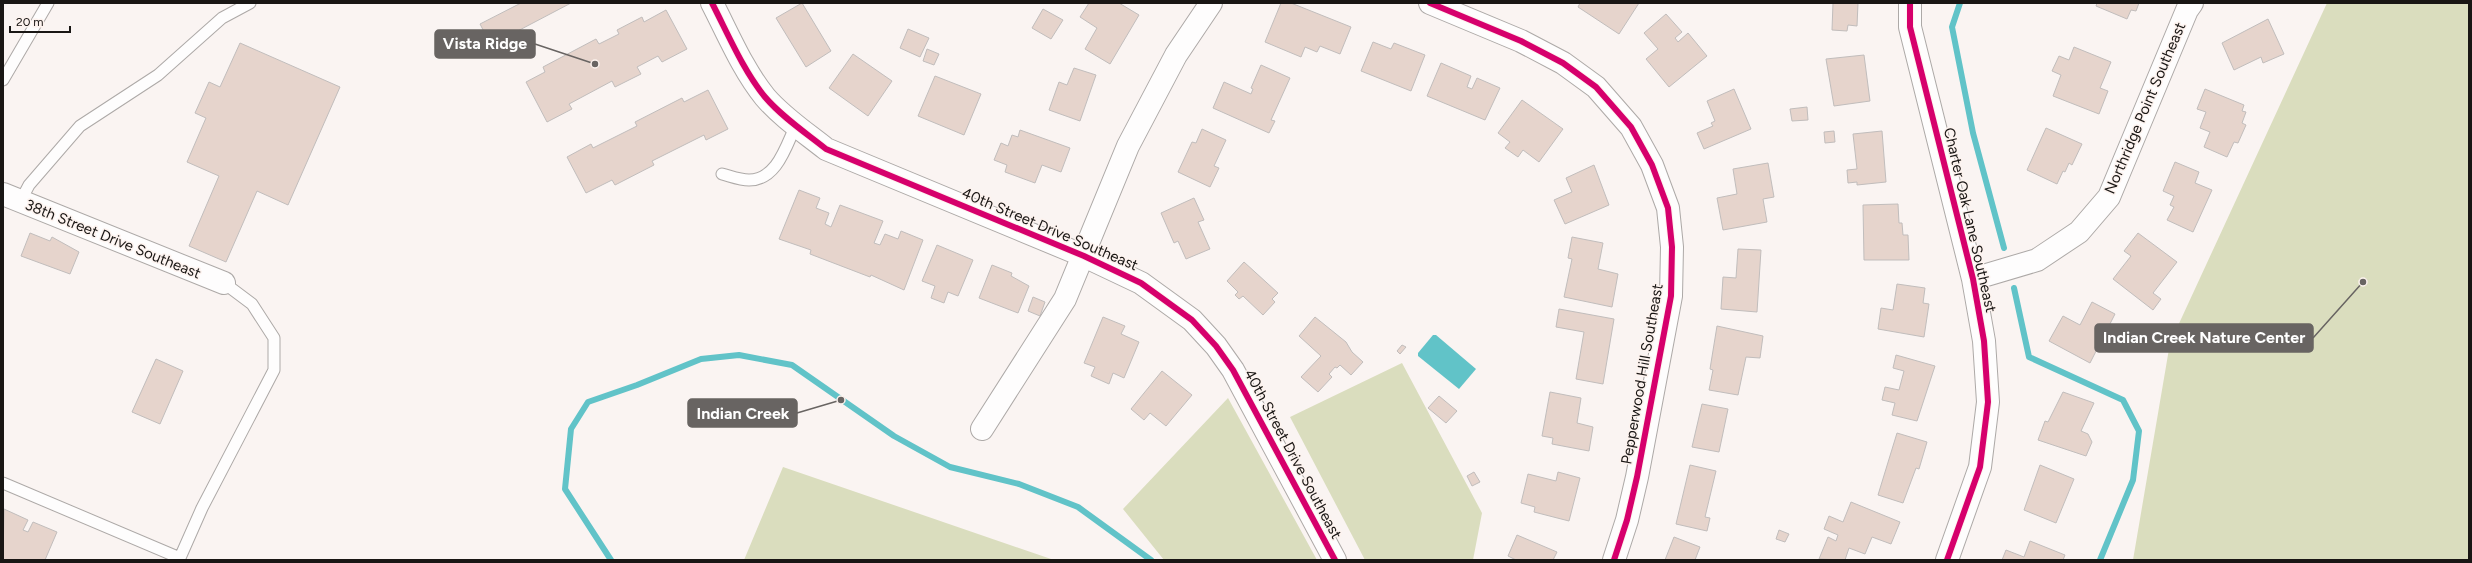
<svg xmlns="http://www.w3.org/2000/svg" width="2472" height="563" viewBox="0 0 2472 563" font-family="Figtree,sans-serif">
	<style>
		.green { fill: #daddbe }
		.water { fill: #61c3c8 }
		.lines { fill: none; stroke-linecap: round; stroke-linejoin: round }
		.stream { stroke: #61c3c8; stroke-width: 6 }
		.building { fill: #e6d4cc; stroke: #c1bdbc }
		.lane-casing { stroke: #ada9a7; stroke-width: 13 }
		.street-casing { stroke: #ada9a7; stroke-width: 24 }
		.lane { stroke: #fefdfd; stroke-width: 11 }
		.street { stroke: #fefdfd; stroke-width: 22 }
		.cycleway-casing { stroke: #fdf3ef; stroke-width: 8 }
		.cycleway { stroke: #d6006c; stroke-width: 6 }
		.labels { text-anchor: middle; stroke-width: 3; stroke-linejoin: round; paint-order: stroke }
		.street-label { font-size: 15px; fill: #191614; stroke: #fdf3ef }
		.leader { fill: none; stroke: #686462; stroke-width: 1.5 }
		.callout-dot { fill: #686462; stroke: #fdf3ef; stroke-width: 1.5 }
		.callout { fill: #686462; stroke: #686462; stroke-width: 1.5 }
		.callout-label { font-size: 16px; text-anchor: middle; font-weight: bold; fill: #fff }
	</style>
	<rect width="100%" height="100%" fill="#faf4f2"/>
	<!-- green -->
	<path class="green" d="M2327,3H2469V560H2133L2170,343Z
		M1402,363L1482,513L1473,560H1365L1290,417Z
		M1228,398L1317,560H1164L1123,509Z
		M783,467L1054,560H744Z"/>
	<!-- water -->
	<path class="water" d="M1433,335H1436L1476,369L1459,389L1418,356V353Z"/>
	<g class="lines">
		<!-- stream -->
		<path class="stream" d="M1960,3L1952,27L1973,133L2004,248
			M2014,288L2029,357L2123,400L2139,431L2133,480L2100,560
			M611,560L565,489L571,429L588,402L637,385L701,359L739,355L792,365L894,436L950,467L1019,484L1078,507L1151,560"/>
	</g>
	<!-- building -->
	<path class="building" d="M521,3H571L491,45L480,24Z
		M802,3L831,51L806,67L776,18Z
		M1089,3H1119L1139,15L1110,64L1085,49L1097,28L1080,17Z
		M1281,3H1291L1351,27L1340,54L1320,46L1317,52L1305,47L1301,57L1265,42Z
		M1580,3H1639L1619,34L1578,7Z
		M1833,3H1858L1857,26L1848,25L1847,31L1832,30Z
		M2097,3H2139L2136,11L2131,10L2127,19L2096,6Z
		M1043,9L1063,20L1051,39L1032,28Z
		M666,10L687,49L662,62L658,56L637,67L641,74L615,87L612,81L569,104L572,109L547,122L526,82L545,72L543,67L596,39L599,44L619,34L617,30L642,17L644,22Z
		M1666,14L1682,32L1675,38L1678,42L1688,33L1707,56L1669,87L1646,59L1658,49L1644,33Z
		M2268,19L2284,54L2263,63L2261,57L2234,70L2222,43Z
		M908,29L929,38L920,57L900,48Z
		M1373,42L1391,49L1394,43L1425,55L1411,91L1361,71Z
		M240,43L340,87L288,205L257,191L226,262L189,246L219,176L187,162L206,118L195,113L209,82L220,87Z
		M2074,47L2111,62L2100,88L2108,91L2099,114L2053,96L2061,75L2052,71L2059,56L2069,60Z
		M927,49L939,54L934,65L923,61Z
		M853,54L892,81L868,116L829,88Z
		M1864,55L1870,101L1834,106L1826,59Z
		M1441,63L1471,76L1467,87L1472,89L1477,78L1500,88L1485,120L1427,96Z
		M1261,65L1290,78L1271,120L1275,121L1269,133L1213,108L1224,82L1251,94L1253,89L1251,88Z
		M1074,68L1096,75L1080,121L1049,110L1059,82L1067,85Z
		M935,76L981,94L964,135L918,116Z
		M1734,89L1751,129L1704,149L1697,133L1713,126L1711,123L1715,121L1707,101Z
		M2205,89L2244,105L2242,111L2246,112L2242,123L2246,125L2238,143L2234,142L2227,157L2204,147L2210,132L2200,128L2206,112L2197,109Z
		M708,90L728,129L706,140L704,135L652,161L654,165L615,185L612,180L586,193L567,157L591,144L593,148L637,126L635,122L682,98L684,102Z
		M1522,100L1563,129L1539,162L1523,150L1518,157L1505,148L1510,142L1498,133Z
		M1807,107L1808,120L1792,121L1790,109Z
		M2046,128L2082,144L2072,165L2069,163L2065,172L2063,171L2057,184L2027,170Z
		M1202,129L1226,140L1214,166L1219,168L1210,187L1178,172L1192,142L1196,143Z
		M1020,130L1070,148L1061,172L1042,165L1035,183L1005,172L1007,165L994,160L1001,143L1008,146L1012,135L1018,137Z
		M1834,131L1835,142L1825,143L1824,132Z
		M1882,131L1886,182L1857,185V182L1848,183L1847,170L1857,169L1853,134Z
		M2175,162L2199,172L2195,183L2212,190L2193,232L2167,220L2174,207L2170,205L2174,196L2163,191Z
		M1768,163L1774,197L1763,199L1767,222L1723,230L1717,198L1737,194L1733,169Z
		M1594,165L1609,205L1565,224L1554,200L1572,192L1566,178Z
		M799,190L820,198L816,208L829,213L825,224L831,227L840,205L883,221L874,243L880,245L885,234L898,239L901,231L923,240L904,290L871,275L870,277L810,254L811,250L779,239Z
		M1194,198L1204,220L1198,222L1210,249L1186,259L1178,241L1174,243L1161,213Z
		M1898,204L1899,223H1902L1903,235H1908L1909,260H1864L1863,205Z
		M30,233L50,241L52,237L79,252L70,274L21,256Z
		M2138,233L2177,262L2153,293L2161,299L2153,310L2113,279L2131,256L2124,251Z
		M1572,237L1603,243L1598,269L1618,274L1612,307L1564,297L1572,259L1568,258Z
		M937,245L973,260L958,296L948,292L944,303L931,298L935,286L922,281Z
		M1738,249L1761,250L1757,312L1721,309L1723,277L1736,278Z
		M1244,262L1278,293L1272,299L1275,302L1263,315L1243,296L1239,299L1235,295L1238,292L1227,281Z
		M992,265L1012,273L1011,276L1029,286L1018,313L979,298Z
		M1897,284L1925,288L1923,303L1929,304L1924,337L1878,329L1881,308L1893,310Z
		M1033,297L1045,302L1040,316L1028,311Z
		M2092,302L2115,314L2090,363L2049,341L2063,316L2080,325Z
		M1559,309L1614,319L1603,384L1576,379L1584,332L1556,327Z
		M1103,317L1125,326L1121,334L1139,342L1124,378L1113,373L1109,384L1091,376L1095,367L1084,363Z
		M1315,317L1346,342L1352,352L1363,362L1351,375L1340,365L1337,368L1335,367L1329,374L1332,377L1318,392L1301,377L1321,356L1299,336Z
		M1717,326L1763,336L1760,358L1746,357L1738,395L1709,390L1713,370L1710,369Z
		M1402,345L1406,347L1400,354L1397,351Z
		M1896,355L1935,366L1917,421L1892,415L1895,403L1882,400L1885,387L1899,390L1904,371L1893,368Z
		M156,359L183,371L160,424L132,412Z
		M1162,371L1192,395L1166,426L1150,413L1144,420L1131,409Z
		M1550,392L1581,398L1577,423L1593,427L1589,451L1552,444L1553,438L1542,436Z
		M2063,392L2094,403L2081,431L2088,434L2092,442L2086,456L2038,440L2045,421L2048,422Z
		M1439,396L1457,411L1446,423L1428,408Z
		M1702,404L1728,409L1719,452L1692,447Z
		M1897,433L1927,442L1919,469L1916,468L1903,503L1878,495Z
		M1690,465L1716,471L1705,517L1710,518L1707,531L1676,524Z
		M2040,465L2074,479L2056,523L2024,510Z
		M1474,472L1480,482L1472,486L1467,476Z
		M1558,472L1580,478L1569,521L1534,512L1535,507L1521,503L1528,474L1556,481Z
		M1851,502L1900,522L1891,544L1872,537L1865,554L1849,548L1845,560L1819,559L1828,537L1836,541L1838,535L1824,529L1829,516L1843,522Z
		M4,509L28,520L23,530L28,532L33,522L57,532L45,560H3Z
		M1779,530L1789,534L1785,542L1776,539Z
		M1517,535L1557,552L1553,560H1516L1508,556Z
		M1674,537L1700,547L1695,560H1665Z
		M2030,541L2065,555L2063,560H2002L2006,550L2024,557Z"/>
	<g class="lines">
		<!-- lane casing -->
		<g class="lane-casing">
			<path id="lane" d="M3,80L48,3
				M722,174C730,176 740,180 749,180C777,180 786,146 796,125
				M20,202L29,185L80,126L158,75L222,18L250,3
				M3,483L180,558
				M179,560L202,508L274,370V338L252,304L224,283"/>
		</g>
		<!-- street casing -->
		<g class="street-casing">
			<path id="street" d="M712,3C728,34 743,70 765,97C782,117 806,133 826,149L1084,256L1141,283L1192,320L1216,346L1233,370L1335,560
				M1430,3L1521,41L1563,63L1596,87L1631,127L1652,165L1668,208L1672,247L1671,296L1637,477L1627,520L1614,560
				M1910,3V27L1973,279L1984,341L1988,402L1980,467L1947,560
				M3,194L224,283
				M1973,279L2037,260L2079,232L2109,197L2187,10L2192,3
				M982,429L1065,299L1128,146L1176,55L1211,3"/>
		</g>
		<!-- lane -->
		<use href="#lane" class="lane"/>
		<!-- street -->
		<use href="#street" class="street"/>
		<!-- cycleway casing -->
		<g class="cycleway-casing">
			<path id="cycleway" d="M712,3C728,34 743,70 765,97C782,117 806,133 826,149L1084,256L1141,283L1192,320L1216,346L1233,370L1335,560
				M1430,3L1521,41L1563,63L1596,87L1631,127L1652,165L1668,208L1672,247L1671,296L1637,477L1627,520L1614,560
				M1910,3V27L1973,279L1984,341L1988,402L1980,467L1947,560"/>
		</g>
		<!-- cycleway -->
		<use href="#cycleway" class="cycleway"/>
	</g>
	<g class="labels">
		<!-- street labels -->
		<g class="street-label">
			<text transform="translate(2145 108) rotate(-67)" y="5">Northridge Point Southeast</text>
			<text transform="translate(1970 220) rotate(77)" y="5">Charter Oak Lane Southeast</text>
			<text transform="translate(1050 229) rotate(23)" y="5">40th Street Drive Southeast</text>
			<text transform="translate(113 239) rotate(22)" y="5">38th Street Drive Southeast</text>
			<text transform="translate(1642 374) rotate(-80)" y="5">Pepperwood Hill Southeast</text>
			<text transform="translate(1293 454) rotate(62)" y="5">40th Street Drive Southeast</text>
		</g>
	</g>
	<!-- callouts -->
	<path class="leader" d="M595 64L535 44M2363 282L2313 338M841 400L797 413"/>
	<g class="callout-dot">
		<circle cx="595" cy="64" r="4"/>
		<circle cx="2363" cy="282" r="4"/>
		<circle cx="841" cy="400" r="4"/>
	</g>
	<g class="callout">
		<rect x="435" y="30" width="100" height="28" rx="4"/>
		<rect x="2095" y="324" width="218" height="28" rx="4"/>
		<rect x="688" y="399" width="109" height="28" rx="4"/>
	</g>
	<g class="callout-label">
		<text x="485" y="49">Vista Ridge</text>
		<text x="2204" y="343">Indian Creek Nature Center</text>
		<text x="743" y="419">Indian Creek</text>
	</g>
	<!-- border -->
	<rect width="2472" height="563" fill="none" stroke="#191614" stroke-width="8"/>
	<!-- scale -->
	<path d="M10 26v6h60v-6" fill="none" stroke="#191614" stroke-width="2"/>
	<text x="16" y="26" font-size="12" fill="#191614" stroke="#fdf3ef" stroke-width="3" paint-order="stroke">20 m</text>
</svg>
